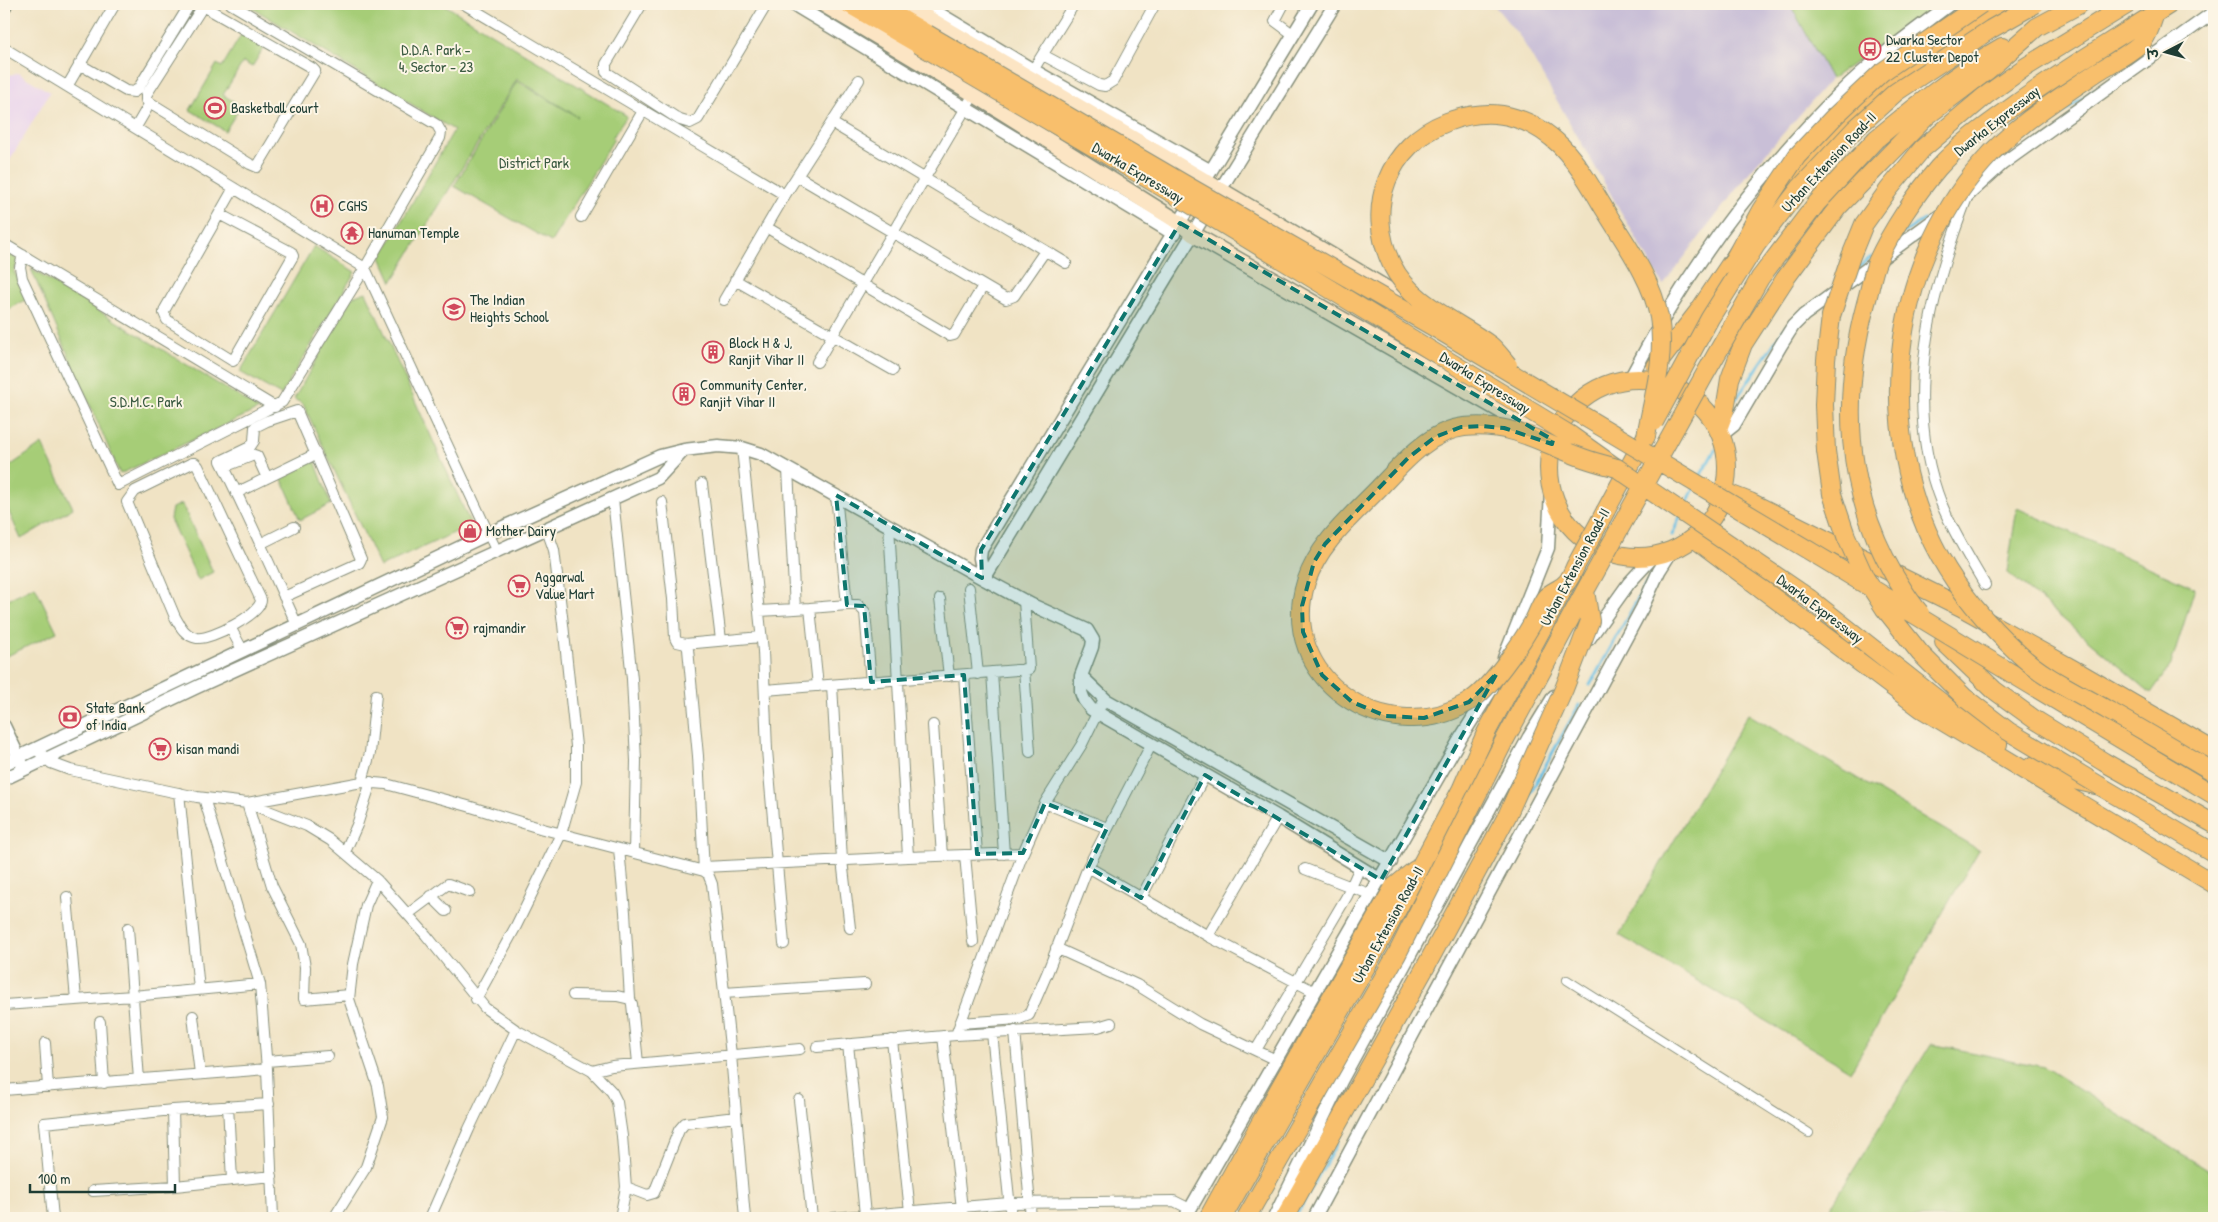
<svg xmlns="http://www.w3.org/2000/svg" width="2218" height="1222" viewBox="0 0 2218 1222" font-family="'Patrick Hand','Playpen Sans Deva',sans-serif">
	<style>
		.built { fill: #e8d2ee }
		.industrial { fill: #c9bfd7 }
		.green { fill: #a6cd77; stroke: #628556 }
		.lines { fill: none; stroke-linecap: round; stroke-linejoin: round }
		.stream { stroke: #66bfe4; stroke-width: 3 }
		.pedestrian-casing { stroke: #88907c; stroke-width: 10 }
		.minor-casing { stroke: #88907c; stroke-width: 12 }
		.tertiary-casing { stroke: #88907c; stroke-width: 15 }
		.secondary-casing { stroke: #88907c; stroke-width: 18 }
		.trunk-casing { stroke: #88907c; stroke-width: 20 }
		.pedestrian { stroke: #fff; stroke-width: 8 }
		.minor { stroke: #fff; stroke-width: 10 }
		.tertiary { stroke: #fff; stroke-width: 12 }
		.secondary { stroke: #fce5c4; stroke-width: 15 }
		.trunk { stroke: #f8bf6c; stroke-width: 18 }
		.trunk-bridge-casing { stroke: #88907c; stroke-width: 20; stroke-linecap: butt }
		.trunk-bridge { stroke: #f8bf6c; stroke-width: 18 }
		.marked { fill: #0f766e; fill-opacity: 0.2; stroke: #0f766e; stroke-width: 4; stroke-dasharray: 10 6; stroke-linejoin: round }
		.labels { text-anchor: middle; stroke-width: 4; stroke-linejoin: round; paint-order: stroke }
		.poi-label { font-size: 15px; fill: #1f3d34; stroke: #fcf5e5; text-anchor: start }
		.park-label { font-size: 15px; fill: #3a5a41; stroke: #fcf5e5 }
		.street-label { font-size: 15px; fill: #1f3d34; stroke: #fcf5e5 }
	</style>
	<rect width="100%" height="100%" fill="#fcf5e5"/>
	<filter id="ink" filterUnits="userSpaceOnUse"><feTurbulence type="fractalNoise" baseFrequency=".02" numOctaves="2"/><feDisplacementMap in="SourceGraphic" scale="10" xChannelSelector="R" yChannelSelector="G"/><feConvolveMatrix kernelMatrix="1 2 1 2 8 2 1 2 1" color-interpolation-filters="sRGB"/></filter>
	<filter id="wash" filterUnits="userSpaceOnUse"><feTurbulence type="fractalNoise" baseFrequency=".0096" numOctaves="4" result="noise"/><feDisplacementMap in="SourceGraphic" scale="20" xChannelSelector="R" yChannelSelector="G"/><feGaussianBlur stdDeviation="1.12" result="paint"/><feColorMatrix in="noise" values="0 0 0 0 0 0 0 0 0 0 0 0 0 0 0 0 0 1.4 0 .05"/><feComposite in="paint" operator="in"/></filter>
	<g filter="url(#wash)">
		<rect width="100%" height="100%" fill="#f0e3c4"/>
		<!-- built -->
		<path class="built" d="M18,73L50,92L4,170V76Z"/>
		<!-- industrial -->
		<path class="industrial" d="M1493,4H1790L1831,79L1751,170L1663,285L1521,38Z"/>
		<!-- green -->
		<path class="green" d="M246,4H443L627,116L612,138L614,139L551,242L454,186L517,81L578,117L517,79L392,282L381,257L454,130Z
			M1790,4H1941L1831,79Z
			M244,30L266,44L252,67L243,62L223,95L241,106L225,131L190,110L217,64L222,67Z
			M314,246L355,272L281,395L240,372Z
			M4,251L19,260L14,272L29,298L4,312Z
			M31,269L259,409L120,474Z
			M366,292L471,525L380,567L303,404L294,399L352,297Z
			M42,444L73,508L21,539L4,501V470Z
			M314,458L331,504L300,520L281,477Z
			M182,504L213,572L198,580L170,519L172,508Z
			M2017,508L2195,588L2171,665L2151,693L2007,572Z
			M35,586L57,632L7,656L4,649V601Z
			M1748,714L1979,850L1851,1071L1619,935Z
			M1931,1044L2044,1067L2214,1174V1218H1824Z"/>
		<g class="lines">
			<!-- stream -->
			<path class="stream" d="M2051,121L2099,87
				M1900,235L1924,220
				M1856,269L1871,257
				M1737,398L1786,326
				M1699,478L1715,450
				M1685,507L1694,488
				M1672,535L1680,517
				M1590,685L1651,575
				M1490,866L1579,705
				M1295,1218L1337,1143"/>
		</g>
	</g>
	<g filter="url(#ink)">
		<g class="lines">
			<!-- pedestrian casing -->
			<g class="pedestrian-casing">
				<path id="pedestrian" d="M1567,980L1809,1133"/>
			</g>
			<!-- minor casing -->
			<g class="minor-casing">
				<path id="minor" d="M464,4L785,195
					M642,4L606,64V72L680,120L690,123L698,119L767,4
					M1284,4L1275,21L1294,35
					M203,6L312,68L315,71L257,167L250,164L146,100V95Z
					M4,48L365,268L497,552
					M1043,55L1099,85L1105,86L1113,81L1155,4
					M79,64L126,91L134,92L138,89L190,4
					M1033,70L1074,4
					M68,85L115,4
					M832,123L1066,263
					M136,127L150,103
					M797,176L1006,299L1014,296L1045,251
					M1968,195C1930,293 1901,403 1942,505C1953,532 1970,559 1985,585
					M219,214L291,252L293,256L233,361L167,320L164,313L165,309L234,188
					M581,217L643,111
					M766,227L950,336L954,335L983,286
					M4,244L275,407
					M23,255L20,267L22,278L118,485L282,402L365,268L440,138L441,132L437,125L231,4
					M735,280L893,370
					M724,300L785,195L859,80
					M817,362L974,94
					M742,448L763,651L767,750L784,944
					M192,463H195L198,466L261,600C261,614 211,640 197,638C185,636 180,626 175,617L127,502L135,491Z
					M224,467L254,455L257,456L267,478
					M788,469L795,609L810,608L818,686
					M702,484L721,640
					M236,493L316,454
					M613,499L632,679L636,761L634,853
					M662,502L673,599L675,638L677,642L686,644L688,649L698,756L704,871
					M889,525L908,857
					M260,544L294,527
					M969,588L978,674
					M284,597L359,563L361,559L297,411L267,421L255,427L254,441L250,447L221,461C248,515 272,570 297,625
					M940,599L949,676
					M847,605H858L865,612L871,682
					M810,608L847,605L836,495
					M759,611L795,609
					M230,627L243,651
					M685,644L761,637
					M1024,669L1030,752
					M992,672L1004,854
					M964,675L977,854
					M832,685L842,860L850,928
					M765,690L1029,669L1024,601
					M933,725L942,856
					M1151,745L1088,867L1208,936L1315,992
					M36,749L51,763L70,770L197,797L247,803L362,782L386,784L468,806L543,829L704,871L708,874L712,884L731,1055L745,1218
					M362,782L370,753L376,695
					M179,793L199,989
					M204,798L260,984L267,1069L273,1218
					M247,803L272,886L301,944L305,967L304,999L349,995
					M248,803L307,826L330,840L377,880L426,935L485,1008L516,1030L592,1071L612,1092L617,1102L622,1136L626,1187L620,1218
					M1045,803L1082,744L1104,699
					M619,849L625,912L630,999
					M345,852L357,825L371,782
					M965,855L973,942
					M704,867L908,857L1023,853
					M1305,869L1372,895
					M431,896L446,911
					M67,897L76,1000
					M1141,898L1205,775
					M408,914L448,884L470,892
					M128,928L139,1080
					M1208,936L1278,817
					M1056,948L1137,985L1200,1024L1276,1060
					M724,993L865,984
					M573,995L617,996L630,999L632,1004L638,1063
					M476,999L516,926L561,834L576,782V746L563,624L554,550L547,530
					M4,1005L133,996L260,984
					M193,1016L200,1074
					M100,1022L104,1083
					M960,1023L1019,1019L1029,1015L1048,971L1088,867
					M1015,1031L1031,1218
					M992,1033L1011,1218
					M956,1035L1023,853L1045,803L1107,828
					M943,1036L963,1218
					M892,1040L910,1212
					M45,1043L48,1087
					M848,1044L865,1215
					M817,1047L956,1035L1098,1027L1111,1023
					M1256,1050L1347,896L1360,867
					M267,1061L328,1056
					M592,1071L612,1066L800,1049
					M4,1090L267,1069
					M799,1100L812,1218
					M228,1106L232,1180
					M173,1110L175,1186
					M626,1187L647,1195L654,1193L679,1130L685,1123L736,1117
					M93,1191L175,1186L272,1176
					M53,1218L44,1123L173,1110L269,1104
					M334,1218L366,1167L383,1117L378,1086L349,999L353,964L366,905L377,880
					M430,1218L469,1129L516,1030
					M832,1218L1009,1203L1174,1201L1190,1209"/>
			</g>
			<!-- tertiary casing -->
			<g class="tertiary-casing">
				<path id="tertiary" d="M793,4L1174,234
					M923,4L1033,70L1211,171
					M4,8L6,4
					M1630,379C1685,273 1756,176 1841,92C1874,59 1913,32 1950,4
					M1720,436L1734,425L1781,345L1793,326L1804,315L1968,195L2002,164L2214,12
					M984,579L1167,276L1335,4
					M984,579L980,558L981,550L1312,4
					M1589,639L1629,583L1653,557
					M1504,658L1548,548L1551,491
					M1081,676L1106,700L1391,862
					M4,726L22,764
					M4,764L488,534L660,456L684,450L718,446L742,448L761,454L984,579L1032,605L1087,630L1093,640L1092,647L1081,676V692L1084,700L1091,709L1278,817L1381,880
					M4,779L197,687L658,478L684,450
					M1185,1218L1460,739L1492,688
					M1274,1218L1341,1081L1529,737L1554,696
					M1314,1218L1642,608L1659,571L1671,552"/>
			</g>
			<!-- secondary casing -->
			<g class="secondary-casing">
				<path id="secondary" d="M823,4L974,94L1180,223L1193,234L1547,437
					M904,4C1079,108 1256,209 1430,315"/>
			</g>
			<!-- trunk casing -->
			<g class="trunk-casing">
				<path id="trunk" d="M849,4L918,44
					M876,4L927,34
					M1876,139C1916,106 1956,73 2002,47
					M1772,206C1793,179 1815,152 1839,128C1887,80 1944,38 2003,4
					M1656,366L1698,312L1739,251
					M1549 468a89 89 0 1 1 178 0a89 89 0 1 1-178 0Z
					M1718,429L1725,410L1730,379L1743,344L1785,279L1838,207L1928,115L1988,70L2037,27L2080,4
					M1570,435L1615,467
					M1724,492L1750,502L1961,607L2078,672L2214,751
					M1606,510L1646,436
					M1694,538L1922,709L2214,884
					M1810,599L1947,707L1998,744
					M1944,642L1994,690L2034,719L2104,762L2214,824
					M2011,673L2214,795
					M2032,766L2042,773L2100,786L2214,853
					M1208,1218L1279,1089L1394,887L1415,870
					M1222,1218L1379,944L1461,790L1486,733L1566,584
					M1285,1218L1426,966"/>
			</g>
			<!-- pedestrian -->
			<use href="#pedestrian" class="pedestrian"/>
			<!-- minor -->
			<use href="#minor" class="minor"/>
			<!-- tertiary -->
			<use href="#tertiary" class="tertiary"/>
			<!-- secondary -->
			<use href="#secondary" class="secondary"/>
			<!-- trunk -->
			<use href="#trunk" class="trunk"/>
			<!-- trunk-bridge casing -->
			<g class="trunk-bridge-casing">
				<path id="trunk-bridge" d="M2155,13C2152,22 2149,34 2143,41C2133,52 2110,64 2097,72C2056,100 2014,126 1982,163C1890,267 1872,434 1940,557C1960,593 1989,626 2019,654C2045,679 2079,693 2109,711C2144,730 2179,752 2214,772
					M927,34L1184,184L1432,326L1825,560L2011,673
					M918,44L1177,196L1570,435
					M1731,265L1761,210L1797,156L1835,116L1882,72L1981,4
					M1508,365C1502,358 1496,350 1490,345C1456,320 1411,304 1392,265C1364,208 1388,145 1447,122C1468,114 1493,111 1515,118C1532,123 1549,134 1561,146C1579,165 1592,188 1605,210C1625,243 1652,279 1659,317C1666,356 1653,398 1646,436
					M1654,422L1710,318L1756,245L1800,188L1855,129L1896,92L1991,29L2035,4
					M1606,510C1596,529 1586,547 1576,565C1573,571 1570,580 1565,584C1560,589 1551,592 1546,597C1540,604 1537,616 1532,624C1519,647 1489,690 1467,703C1385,751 1276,677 1306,582C1319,543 1351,517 1379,488C1401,465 1429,431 1464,427C1513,422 1540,443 1583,458C1594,462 1606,465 1617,468L1810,599
					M1920,613C1909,601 1902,588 1894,575C1845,490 1841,396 1866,303C1870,290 1872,275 1877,262C1891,231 1916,194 1938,168C1959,144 1986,126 2012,107C2063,70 2117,38 2170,4
					M2100,786L2008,731L1965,698L1920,653L1885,609L1865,578L1846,536L1832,494L1826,451L1824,405L1826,360L1831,316L1851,256L1864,224L1889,189L1922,149L1985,96L2024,68L2128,4
					M1426,966L1507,816L1564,689L1590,621L1585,591
					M1246,1218L1397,954L1503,743L1585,591L1704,376L1760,278L1816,204L1876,139"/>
			</g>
			<!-- trunk-bridge -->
			<use href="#trunk-bridge" class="trunk-bridge"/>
		</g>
	</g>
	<!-- marked area -->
	<path class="marked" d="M1180,223L1553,440L1552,444L1504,428L1481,426L1461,427L1435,437L1408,458L1325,544L1314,562L1302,606L1303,632L1322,675L1352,702L1386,716L1424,718L1469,702L1497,673L1381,880L1205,775L1141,898L1088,867L1107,828L1045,803L1023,853L977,854L964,675L871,682L864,606L847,605L836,495L982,578L981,550Z"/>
	<!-- icons -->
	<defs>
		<g id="bus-ring" transform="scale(1.125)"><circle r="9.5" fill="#fcf5e5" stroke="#d1495b" stroke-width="1.5"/><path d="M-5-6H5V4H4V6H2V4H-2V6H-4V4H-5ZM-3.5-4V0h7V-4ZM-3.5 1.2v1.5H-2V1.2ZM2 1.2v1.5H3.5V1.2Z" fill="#d1495b"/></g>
		<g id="stadium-ring" transform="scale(1.125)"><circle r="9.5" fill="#fcf5e5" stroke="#d1495b" stroke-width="1.5"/><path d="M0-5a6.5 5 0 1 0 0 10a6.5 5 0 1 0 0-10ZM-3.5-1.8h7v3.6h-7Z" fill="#d1495b"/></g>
		<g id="hospital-ring" transform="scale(1.125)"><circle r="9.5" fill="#fcf5e5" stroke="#d1495b" stroke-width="1.5"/><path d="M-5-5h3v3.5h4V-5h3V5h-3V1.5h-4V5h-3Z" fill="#d1495b"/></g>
		<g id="temple-ring" transform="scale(1.125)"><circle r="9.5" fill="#fcf5e5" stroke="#d1495b" stroke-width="1.5"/><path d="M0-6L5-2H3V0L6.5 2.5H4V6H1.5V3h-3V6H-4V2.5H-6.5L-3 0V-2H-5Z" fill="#d1495b"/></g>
		<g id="school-ring" transform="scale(1.125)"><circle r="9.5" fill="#fcf5e5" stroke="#d1495b" stroke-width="1.5"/><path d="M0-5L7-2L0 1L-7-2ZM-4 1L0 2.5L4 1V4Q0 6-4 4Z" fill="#d1495b"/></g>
		<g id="building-ring" transform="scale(1.125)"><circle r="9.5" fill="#fcf5e5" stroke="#d1495b" stroke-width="1.5"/><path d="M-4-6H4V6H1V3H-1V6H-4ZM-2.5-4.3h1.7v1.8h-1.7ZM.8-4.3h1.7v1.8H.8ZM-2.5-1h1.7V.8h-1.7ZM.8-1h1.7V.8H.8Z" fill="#d1495b"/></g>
		<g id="shop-ring" transform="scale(1.125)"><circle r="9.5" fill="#fcf5e5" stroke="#d1495b" stroke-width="1.5"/><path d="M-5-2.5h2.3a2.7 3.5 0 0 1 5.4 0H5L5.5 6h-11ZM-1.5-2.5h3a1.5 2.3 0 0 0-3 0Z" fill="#d1495b"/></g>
		<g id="supermarket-ring" transform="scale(1.125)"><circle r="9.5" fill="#fcf5e5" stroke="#d1495b" stroke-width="1.5"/><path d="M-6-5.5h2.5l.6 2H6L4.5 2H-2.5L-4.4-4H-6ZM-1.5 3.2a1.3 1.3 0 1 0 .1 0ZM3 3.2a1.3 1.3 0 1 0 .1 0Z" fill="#d1495b"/></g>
		<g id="bank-ring" transform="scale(1.125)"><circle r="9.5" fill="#fcf5e5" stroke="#d1495b" stroke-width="1.5"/><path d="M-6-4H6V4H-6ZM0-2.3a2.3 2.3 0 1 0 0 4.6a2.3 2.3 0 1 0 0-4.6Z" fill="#d1495b"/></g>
	</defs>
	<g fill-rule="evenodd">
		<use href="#bus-ring" x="1870" y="49"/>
		<use href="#stadium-ring" x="215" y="108"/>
		<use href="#hospital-ring" x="322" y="206"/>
		<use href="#temple-ring" x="352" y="233"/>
		<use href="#school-ring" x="454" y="309"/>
		<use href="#building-ring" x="713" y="352"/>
		<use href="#building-ring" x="684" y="394"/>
		<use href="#shop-ring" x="470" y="531"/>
		<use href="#supermarket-ring" x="519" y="586"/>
		<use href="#supermarket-ring" x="457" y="628"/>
		<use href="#bank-ring" x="70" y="717"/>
		<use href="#supermarket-ring" x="160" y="749"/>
	</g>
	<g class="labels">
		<!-- poi labels -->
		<g class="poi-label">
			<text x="1886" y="45">Dwarka Sector<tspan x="1886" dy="17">22 Cluster Depot</tspan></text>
			<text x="231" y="113">Basketball court</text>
			<text x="338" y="211">CGHS</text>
			<text x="368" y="238">Hanuman Temple</text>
			<text x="470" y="305">The Indian<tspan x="470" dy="17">Heights School</tspan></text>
			<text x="729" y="348">Block H &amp; J,<tspan x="729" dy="17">Ranjit Vihar II</tspan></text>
			<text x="700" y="390">Community Center,<tspan x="700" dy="17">Ranjit Vihar II</tspan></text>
			<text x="486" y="536">Mother Dairy</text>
			<text x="535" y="582">Aggarwal<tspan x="535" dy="17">Value Mart</tspan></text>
			<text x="473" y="633">rajmandir</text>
			<text x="86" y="713">State Bank<tspan x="86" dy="17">of India</tspan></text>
			<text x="176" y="754">kisan mandi</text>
		</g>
		<!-- park labels -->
		<g class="park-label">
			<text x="436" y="55">D.D.A. Park -<tspan x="436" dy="17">4, Sector - 23</tspan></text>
			<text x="534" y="168">District Park</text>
			<text x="146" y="407">S.D.M.C. Park</text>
		</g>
		<!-- street labels -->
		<g class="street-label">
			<text transform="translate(1997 121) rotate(-38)" y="5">Dwarka Expressway</text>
			<text transform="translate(1829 162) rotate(-47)" y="5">Urban Extension Road-II</text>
			<text transform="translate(1138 173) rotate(31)" y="5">Dwarka Expressway</text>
			<text transform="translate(1485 383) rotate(32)" y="5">Dwarka Expressway</text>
			<text transform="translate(1575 567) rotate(-62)" y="5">Urban Extension Road-II</text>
			<text transform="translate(1820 609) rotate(37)" y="5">Dwarka Expressway</text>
			<text transform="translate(1388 925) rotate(-61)" y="5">Urban Extension Road-II</text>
		</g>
	</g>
	<!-- margin -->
	<rect width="2218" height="1222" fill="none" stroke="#fcf5e5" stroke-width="20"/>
	<!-- north arrow -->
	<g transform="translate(2166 52) rotate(264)" stroke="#fcf5e5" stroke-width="4" paint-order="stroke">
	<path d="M0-4L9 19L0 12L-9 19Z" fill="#1f3d34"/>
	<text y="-8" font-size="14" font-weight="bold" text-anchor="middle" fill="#1f3d34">उ</text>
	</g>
	<!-- scale -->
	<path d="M30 1184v8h145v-8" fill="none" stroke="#1f3d34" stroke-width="2.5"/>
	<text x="38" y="1184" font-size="15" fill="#1f3d34" stroke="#fcf5e5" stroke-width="4" paint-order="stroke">100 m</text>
</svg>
